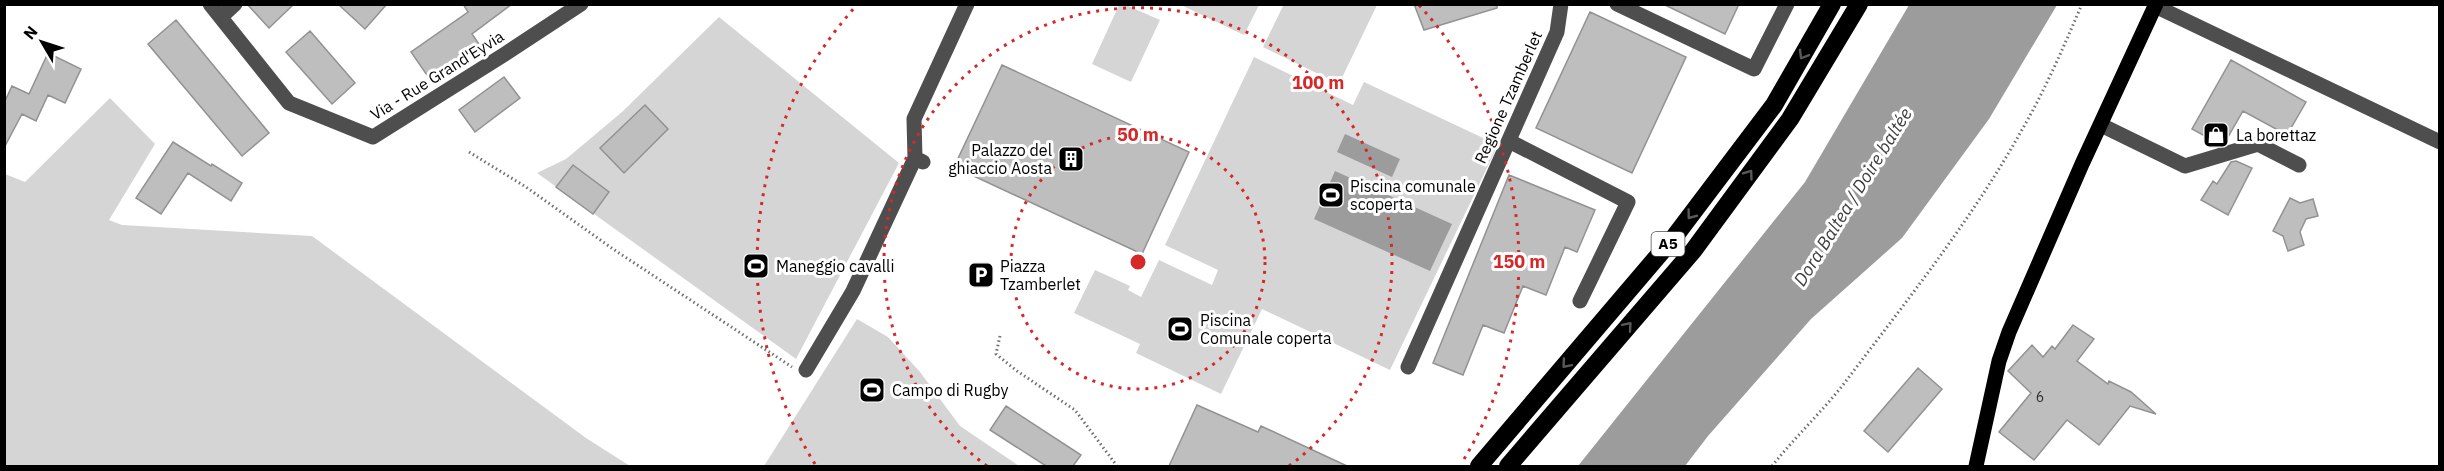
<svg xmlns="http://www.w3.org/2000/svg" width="2444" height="471" viewBox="0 0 2444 471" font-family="'IBM Plex Sans',sans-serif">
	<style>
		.green { fill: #d5d5d5 }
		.water { fill: #9c9c9c }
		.building { fill: #bebebe; stroke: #929292; stroke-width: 1.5 }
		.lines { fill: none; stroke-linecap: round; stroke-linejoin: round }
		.path { stroke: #707070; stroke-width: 3; stroke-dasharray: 1.5 3; stroke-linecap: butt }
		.minor { stroke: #4e4e4e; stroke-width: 15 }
		.major { stroke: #000; stroke-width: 15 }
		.highway { stroke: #000; stroke-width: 18 }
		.oneway { stroke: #595959 }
		.ring { fill: none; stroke: #d62828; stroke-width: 3; stroke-dasharray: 3 6 }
		.labels { text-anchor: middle; stroke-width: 6; stroke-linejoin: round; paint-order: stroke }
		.number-label { font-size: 14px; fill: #303030 }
		.shield { fill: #fff; stroke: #4c4c4c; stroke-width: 1.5 }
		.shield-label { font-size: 15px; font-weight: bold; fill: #000 }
		.street-label { font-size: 16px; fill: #000; stroke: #fff }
		.poi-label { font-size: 16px; fill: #000; stroke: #fff; text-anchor: start }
		.water-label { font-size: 18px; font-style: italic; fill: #3d3d3d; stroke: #fff }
		.centre { fill: #d62828; stroke: #fff; stroke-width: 3 }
		.ring-label { font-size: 18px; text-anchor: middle; font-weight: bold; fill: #d62828; stroke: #fff; stroke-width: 6; stroke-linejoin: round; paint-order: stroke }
	</style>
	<rect width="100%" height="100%" fill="#fff"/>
	<!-- green -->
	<path class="green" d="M1284,4L1377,5L1339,84L1263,47Z
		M1119,5H1126L1160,20L1131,82L1092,64Z
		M1181,5H1259L1244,35Z
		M719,17L899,163L796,359L537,173L566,159L622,112Z
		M1254,57L1353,105L1364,82L1498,145L1390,370L1262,309L1221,394L1136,353L1140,344L1074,313L1095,270L1130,286L1128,290L1141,297L1159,260L1212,285L1218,270L1165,245Z
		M110,98L155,144L109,220L122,225L312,236L586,438L630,466H5V174L25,182Z
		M857,319L888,337L920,372L960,426L1019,466H764Z"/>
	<!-- water -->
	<path class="water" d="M1909,5H2057L1989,119L1902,238L1811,319L1708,436L1685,466H1578L1805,182Z
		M1345,134L1400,159L1392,177L1337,152Z
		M1335,171L1452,224L1430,271L1314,219Z"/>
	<!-- building -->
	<path class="building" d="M247,4H294L269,28Z
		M338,4H387L365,29Z
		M463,4H512L472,34L481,47L431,81L411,52L468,12Z
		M1414,4H1497V8L1424,30Z
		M1663,4H1739L1725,34Z
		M1590,12L1686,57L1632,173L1536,128Z
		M176,20L269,133L242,156L148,44Z
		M310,31L355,83L332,104L286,52Z
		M48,53L81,69L65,103L48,95L36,121L22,114L4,148V103L12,86L29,94Z
		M2231,60L2306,102L2287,135L2243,111L2224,144L2221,145L2192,129Z
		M1002,65L1189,152L1142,254L954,167Z
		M504,77L520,98L475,132L459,110Z
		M645,105L668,129L624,173L600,148Z
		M173,142L211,166L212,164L242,183L231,201L188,173L161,214L136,198Z
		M2236,161L2252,168L2228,215L2201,200L2213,181L2217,184L2231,162Z
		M573,165L609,192L593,214L556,187Z
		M1509,175L1595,210L1577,252L1565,247L1546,295L1523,286L1504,333L1483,325L1463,375L1433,363Z
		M2290,198L2300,203L2313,199L2318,216L2306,219L2300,232L2304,245L2288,251L2283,236L2273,231Z
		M2073,325L2094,339L2077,361L2108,384L2109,381L2131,392L2156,414L2130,406L2099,445L2067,420L2034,460L1999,432L2031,393L2008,371L2032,345L2043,357L2052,346L2055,349Z
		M1918,368L1942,389L1888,452L1864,431Z
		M1197,405L1258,432L1261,426L1347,466H1169Z
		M1006,406L1081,455L1073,466H1046L990,430Z"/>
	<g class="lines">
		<!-- path -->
		<path class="path" d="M469,152L526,187L613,249L792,367
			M1000,336L996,354L1017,371L1075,410L1117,466
			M1772,466C1795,437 1823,411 1846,381C1908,299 1973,218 2023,128C2046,88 2064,46 2082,4"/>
		<!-- minor -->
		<path class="minor" d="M210,4L289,103L373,137L505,54L581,4
			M1617,4L1754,69L1787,4
			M2155,6L2440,142
			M221,17L235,4
			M2101,125L2185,166L2258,144L2299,165
			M1509,141L1628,202L1580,301
			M923,162L915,158L914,119L967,4
			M1408,367L1557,32L1561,4
			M806,370L853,291L915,158"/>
		<!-- major -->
		<path class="major" d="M1976,466L1999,361L2009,332L2082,164L2156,4"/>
		<!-- highway -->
		<path class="highway" d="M1479,466L1675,236L1774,105L1832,4
			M1508,466L1693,251L1790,119L1859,4"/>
	</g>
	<!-- one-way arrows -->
	<defs><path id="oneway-chevron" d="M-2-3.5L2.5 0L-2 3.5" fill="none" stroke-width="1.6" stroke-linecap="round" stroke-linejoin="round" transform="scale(1.5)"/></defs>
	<g class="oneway">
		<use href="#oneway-chevron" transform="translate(1803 55) rotate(120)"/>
		<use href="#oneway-chevron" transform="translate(1749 174) rotate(-54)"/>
		<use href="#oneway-chevron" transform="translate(1691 215) rotate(127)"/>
		<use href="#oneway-chevron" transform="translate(1628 326) rotate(-49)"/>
		<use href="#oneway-chevron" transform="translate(1566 364) rotate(130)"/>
	</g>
	<!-- distance rings -->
	<g class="ring">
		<circle cx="1138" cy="262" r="127"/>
		<path d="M987 466A254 254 0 1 1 1289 466"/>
		<path d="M815 464A381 381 0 0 1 857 5M1419 5A381 381 0 0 1 1461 464"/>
	</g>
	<!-- icons -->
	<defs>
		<g id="shop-square" transform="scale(1.35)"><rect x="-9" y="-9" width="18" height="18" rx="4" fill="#000" stroke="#fff"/><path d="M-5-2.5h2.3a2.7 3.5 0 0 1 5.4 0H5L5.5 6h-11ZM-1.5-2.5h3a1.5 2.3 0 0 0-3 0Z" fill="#fff"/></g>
		<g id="building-square" transform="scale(1.35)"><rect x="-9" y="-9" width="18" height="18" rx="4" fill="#000" stroke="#fff"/><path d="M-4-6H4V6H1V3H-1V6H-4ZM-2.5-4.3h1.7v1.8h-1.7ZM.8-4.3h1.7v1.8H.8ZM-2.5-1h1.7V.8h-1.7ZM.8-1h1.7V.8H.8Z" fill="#fff"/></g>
		<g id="stadium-square" transform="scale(1.35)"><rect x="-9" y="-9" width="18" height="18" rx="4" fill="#000" stroke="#fff"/><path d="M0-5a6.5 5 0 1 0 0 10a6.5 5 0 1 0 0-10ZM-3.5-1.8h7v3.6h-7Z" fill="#fff"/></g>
		<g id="parking-square" transform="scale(1.35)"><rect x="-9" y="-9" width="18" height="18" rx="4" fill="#000" stroke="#fff"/><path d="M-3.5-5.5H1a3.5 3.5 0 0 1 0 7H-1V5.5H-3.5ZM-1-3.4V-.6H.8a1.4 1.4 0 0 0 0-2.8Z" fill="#fff"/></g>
	</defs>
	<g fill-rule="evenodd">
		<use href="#shop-square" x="2216" y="135"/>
		<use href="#building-square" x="1071" y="159"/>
		<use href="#stadium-square" x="1331" y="195"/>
		<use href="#stadium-square" x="756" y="266"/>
		<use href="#parking-square" x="981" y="275"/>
		<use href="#stadium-square" x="1180" y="329"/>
		<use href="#stadium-square" x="872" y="390"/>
	</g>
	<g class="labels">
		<!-- number labels -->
		<g class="number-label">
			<text x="2040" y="402">6</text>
		</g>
		<!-- shield labels -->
		<rect class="shield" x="1651.5" y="232" width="33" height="24" rx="4.5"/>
		<g class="shield-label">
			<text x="1668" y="249">A5</text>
		</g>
		<!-- street labels -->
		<g class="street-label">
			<text transform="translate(437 75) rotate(-32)" y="6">Via - Rue Grand'Eyvia</text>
			<text transform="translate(1508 97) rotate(-66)" y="6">Regione Tzamberlet</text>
		</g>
		<!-- poi labels -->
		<g class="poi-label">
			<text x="2236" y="141">La borettaz</text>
			<text x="1052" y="156" text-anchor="end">Palazzo del<tspan x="1052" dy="18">ghiaccio Aosta</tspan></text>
			<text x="1350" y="192">Piscina comunale<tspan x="1350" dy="18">scoperta</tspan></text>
			<text x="776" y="272">Maneggio cavalli</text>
			<text x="1000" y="272">Piazza<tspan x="1000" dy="18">Tzamberlet</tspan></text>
			<text x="1200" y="326">Piscina<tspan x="1200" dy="18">Comunale coperta</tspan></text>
			<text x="892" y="396">Campo di Rugby</text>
		</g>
		<!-- water labels -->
		<g class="water-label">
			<text transform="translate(1853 197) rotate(-58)" y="6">Dora Baltea / Doire baltée</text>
		</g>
	</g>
	<circle cx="1138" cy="262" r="9" class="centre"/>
	<g class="ring-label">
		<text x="1318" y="89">100 m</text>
		<text x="1138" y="141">50 m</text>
		<text x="1519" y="268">150 m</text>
	</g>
	<!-- border -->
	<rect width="2444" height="471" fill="none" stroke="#000000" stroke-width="12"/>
	<!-- north arrow -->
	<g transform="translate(42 42) rotate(309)" stroke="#ffffff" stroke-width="4.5" paint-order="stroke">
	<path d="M0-4.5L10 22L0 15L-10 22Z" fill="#000000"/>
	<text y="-9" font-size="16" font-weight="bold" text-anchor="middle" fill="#000000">N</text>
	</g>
</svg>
